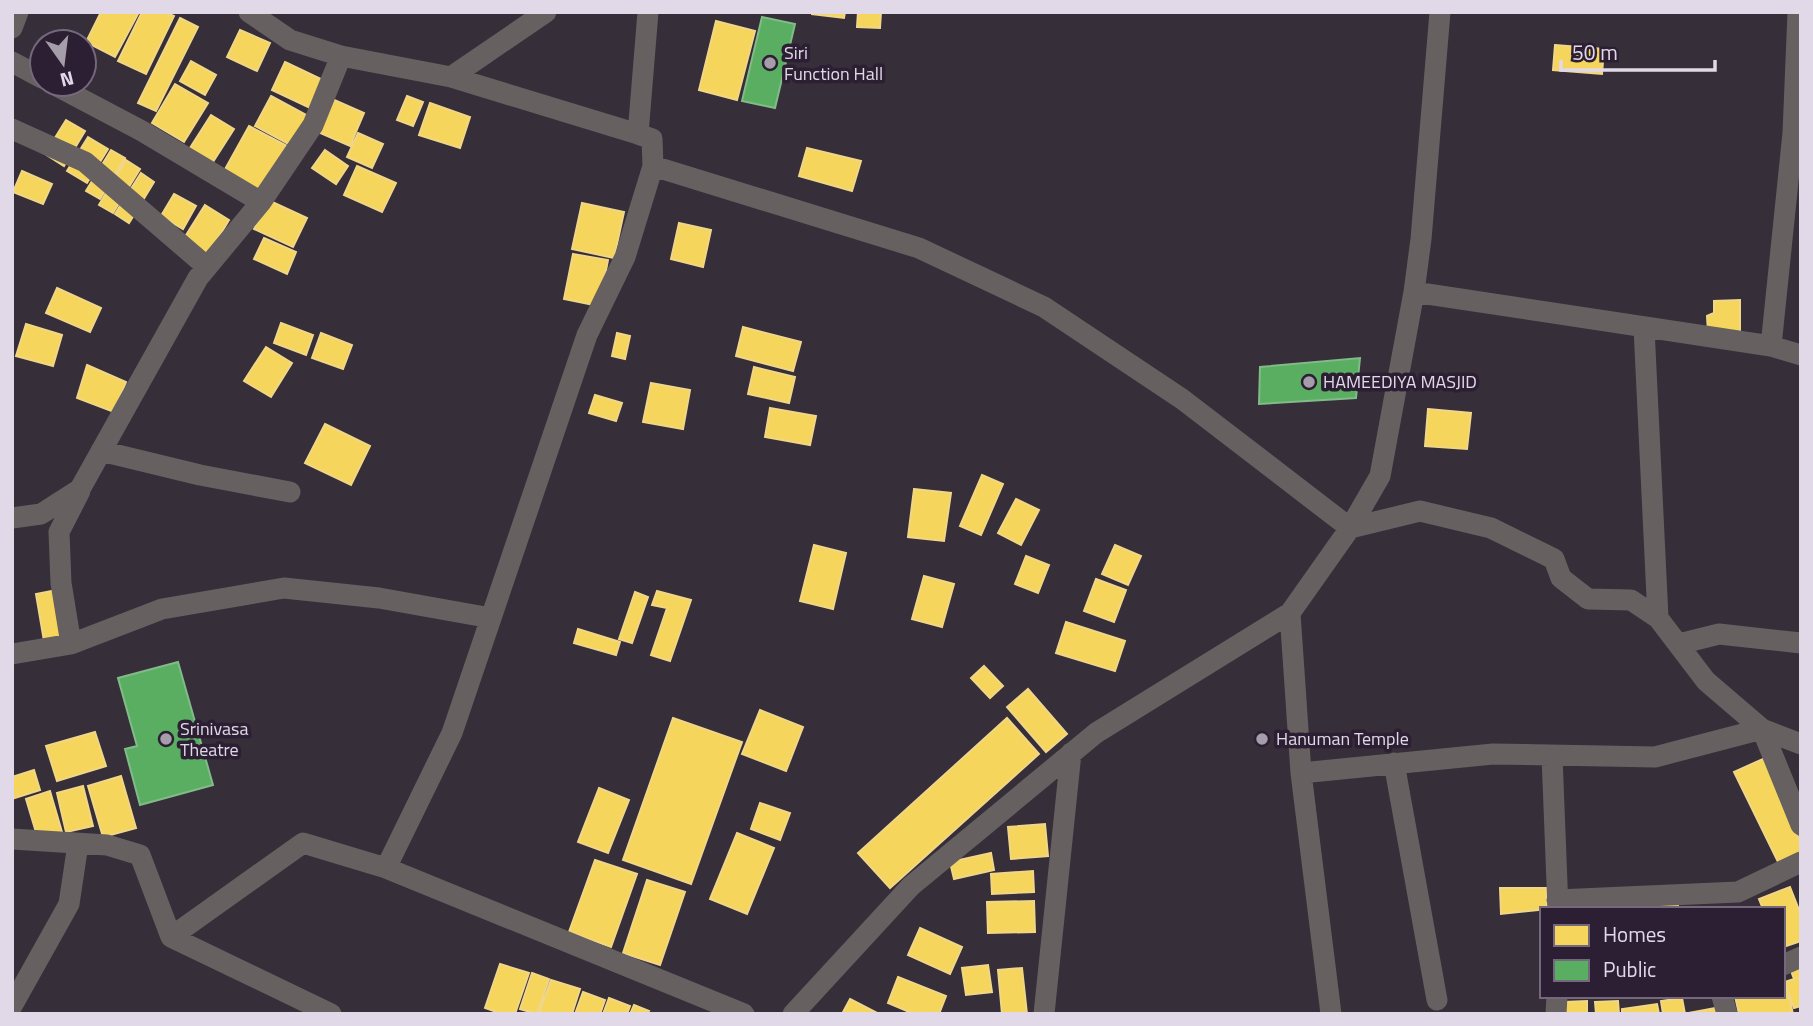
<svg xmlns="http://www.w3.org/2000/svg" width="1813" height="1026" viewBox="0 0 1813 1026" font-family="'Titillium Web',sans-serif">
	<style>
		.homes { fill: #f6d55c; stroke: #f0d686; stroke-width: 2 }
		.public { fill: #5aae61; stroke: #82bb89; stroke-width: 2 }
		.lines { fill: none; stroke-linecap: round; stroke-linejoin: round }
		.minor { stroke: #666060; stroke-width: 21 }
		.poi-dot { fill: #a59daa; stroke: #2c1f34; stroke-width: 2.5 }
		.labels { text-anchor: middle; stroke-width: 7; stroke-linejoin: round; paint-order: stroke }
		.poi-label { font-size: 18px; fill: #e1d9e7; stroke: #2c1f34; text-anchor: start }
	</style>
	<rect width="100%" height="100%" fill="#362e39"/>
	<!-- homes -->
	<path class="homes" d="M101,12H139L115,57L86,42Z
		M142,12H165L174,16L146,74L118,61Z
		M812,12H845L844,18L812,14Z
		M858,12H881L880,28L857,27Z
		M180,18L198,27L156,111L138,103Z
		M716,21L755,31L737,100L699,90Z
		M240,30L270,43L257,71L227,57Z
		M1555,45L1604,49L1602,74L1553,70Z
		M191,61L216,75L205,95L180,81Z
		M285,62L323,80L310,108L272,90Z
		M175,84L208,103L184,142L152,123Z
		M271,96L308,116L292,146L255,126Z
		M407,96L423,102L413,126L397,120Z
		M332,99L364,113L350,146L318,132Z
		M430,103L470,117L460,148L419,135Z
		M211,115L234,129L213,162L190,148Z
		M66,120L85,131L64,166L45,154Z
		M249,126L287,146L262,191L224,171Z
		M358,133L383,144L372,168L347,157Z
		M88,137L108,149L87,183L67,171Z
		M807,148L861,161L852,191L799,176Z
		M111,150L125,158L100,199L86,191Z
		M325,150L348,166L336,184L312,168Z
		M126,160L140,169L113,213L99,205Z
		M357,166L396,183L382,212L344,195Z
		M22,171L52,184L43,204L13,192Z
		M141,173L154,182L129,223L115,214Z
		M174,194L196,206L183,229L161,216Z
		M268,200L307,218L293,247L254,229Z
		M582,203L624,212L614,258L572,249Z
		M205,205L229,220L203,263L178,248Z
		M679,223L711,230L703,267L671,259Z
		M264,238L296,252L287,274L254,259Z
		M573,254L608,260L599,306L564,299Z
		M57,288L101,308L90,332L46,313Z
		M1740,300V334L1708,333L1707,316L1714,313V301Z
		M281,323L313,335L306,355L274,343Z
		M26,324L62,335L53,366L16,356Z
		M743,327L801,342L793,371L736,356Z
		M321,333L352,345L343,369L312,358Z
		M617,333L630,336L625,359L612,356Z
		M266,347L292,363L271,397L244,381Z
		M87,365L126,382L114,412L77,398Z
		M754,367L795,377L789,403L748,394Z
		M651,383L690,390L683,429L643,422Z
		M595,395L622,403L616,421L589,413Z
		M770,408L816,416L810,445L765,437Z
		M1428,409L1471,413L1467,449L1425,446Z
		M325,424L370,446L351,485L305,463Z
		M982,475L1003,484L981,535L960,526Z
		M914,489L951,493L944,541L908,537Z
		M1016,499L1039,510L1021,545L998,533Z
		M814,545L846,553L833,609L800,601Z
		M1115,545L1141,556L1128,585L1102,574Z
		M1026,556L1049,565L1038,593L1015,584Z
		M924,576L954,584L942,627L912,619Z
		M1096,579L1126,590L1114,622L1084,611Z
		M57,590L65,637L44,641L36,594Z
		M657,591L691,600L670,661L651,655L667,608L652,605Z
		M635,592L648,597L632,643L619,639Z
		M1066,622L1125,641L1115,671L1056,653Z
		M578,629L620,642L616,655L574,643Z
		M984,666L1003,686L990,698L971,678Z
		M1028,689L1067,734L1046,752L1007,707Z
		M760,710L803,727L786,771L742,754Z
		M673,718L742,742L691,884L623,860Z
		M1007,718L1039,754L890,888L858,853Z
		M95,732L106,766L57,781L46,746Z
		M1765,758L1801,844V856L1780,866L1734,772Z
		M34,770L40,790L12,799V777Z
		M121,776L136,828L103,837L88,786Z
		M83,786L93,826L66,832L57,793Z
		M599,788L629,800L608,853L578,842Z
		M50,791L62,832L38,839L26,799Z
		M760,803L790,813L780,840L751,829Z
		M1045,824L1048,856L1011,859L1008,827Z
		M737,833L774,848L747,914L710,899Z
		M991,853L994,870L954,879L950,862Z
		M595,860L637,874L611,947L569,932Z
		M1033,871L1034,892L992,894L991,874Z
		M647,880L685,892L660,965L623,953Z
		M1790,887L1801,915V941L1783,947V909H1763L1759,899Z
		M1500,888H1546L1547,909L1501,914Z
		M1678,900V909H1641V902Z
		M1034,901L1035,932L988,933L987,902Z
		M920,928L962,947L950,974L908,955Z
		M500,964L529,973L515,1014H502L485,1008Z
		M1801,964V1006L1794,1008L1785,982L1794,979L1790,968Z
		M988,965L992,992L966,995L962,968Z
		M1022,968L1027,1014H1002L998,970Z
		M532,973L549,979L537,1014L520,1009Z
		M898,977L946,996L939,1014H914L888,1003Z
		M551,980L580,989L572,1014H539Z
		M1783,984H1786L1793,1014H1739L1735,996H1783Z
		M583,992L605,1000L600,1014H575Z
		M609,998L630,1006L627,1014H603Z
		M1682,998L1685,1014H1663L1661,1001Z
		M850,999L879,1014H842Z
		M1587,1001V1014H1565L1564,1002Z
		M1618,1001L1619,1014H1596L1595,1002Z
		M1657,1004L1659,1014H1622V1009Z
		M634,1005L649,1011L647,1014H630Z
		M1721,1007L1722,1014H1688V1013Z"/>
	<!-- public -->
	<path class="public" d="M762,17L795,24L775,108L742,101Z
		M1360,358L1356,398L1259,404L1260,367Z
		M178,662L213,785L140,805L125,749L137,746L118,678Z"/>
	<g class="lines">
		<!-- minor -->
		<path class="minor" d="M249,12L290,40L341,56L451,77L638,134L652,139L653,166L919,248L1044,307L1182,399L1350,528L1420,511L1491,528L1554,559L1561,578L1588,599L1631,600L1658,618L1706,681L1762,729L1801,744
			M1798,12L1793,133H1801
			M12,28L18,12
			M12,62L42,78
			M451,77L546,12
			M53,84L142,131L261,202
			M12,129L85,162L206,266
			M638,134L648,12
			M653,166L625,257L587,335L452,733L386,868L744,1014
			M1414,292L1771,346L1801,355
			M1644,328L1658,618
			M1771,346L1793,133
			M101,451L200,475L290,492
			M12,518L41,514L80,489L198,278L261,202L313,125L341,56
			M1290,613L1301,773L1331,1014
			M71,644L61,583L59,532L80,491
			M1679,644L1719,634L1801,643
			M12,654L71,644L162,609L284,588L379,598L491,618
			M1552,756L1558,909
			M1394,763L1437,1000
			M1301,773L1493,754L1655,757L1762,729L1801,825
			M12,839L107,845L140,855L171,937
			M1557,900L1738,892L1801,862
			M1783,965L1801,957
			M1722,996L1727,1014
			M12,1006L69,904L78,844
			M331,1014L171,937L303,843L386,868
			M793,1014L911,886L1096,733L1290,613L1350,528L1380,476L1414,292L1421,239L1440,12
			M1044,1014L1071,753
			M1556,1014L1557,996"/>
	</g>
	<!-- markers -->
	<g class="poi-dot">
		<circle cx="770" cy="63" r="7"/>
		<circle cx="1309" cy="382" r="7"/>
		<circle cx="166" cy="739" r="7"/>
		<circle cx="1262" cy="739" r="7"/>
	</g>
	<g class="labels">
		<!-- poi labels -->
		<g class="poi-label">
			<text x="784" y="59">Siri<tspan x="784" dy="21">Function Hall</tspan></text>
			<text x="1323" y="388">HAMEEDIYA MASJID</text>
			<text x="180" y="735">Srinivasa<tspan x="180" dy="21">Theatre</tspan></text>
			<text x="1276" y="745">Hanuman Temple</text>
		</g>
	</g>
	<!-- border -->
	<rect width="1813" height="1026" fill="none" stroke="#e1d9e7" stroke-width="28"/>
	<!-- legend -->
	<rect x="1540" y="907" width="245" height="91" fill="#2c1f34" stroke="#74697c" stroke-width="2"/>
	<rect x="1554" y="925" width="35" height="21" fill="#f6d55c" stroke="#74697c" stroke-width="2"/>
	<text x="1603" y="942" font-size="21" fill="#e1d9e7">Homes</text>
	<rect x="1554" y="960" width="35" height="21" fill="#5aae61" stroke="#74697c" stroke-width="2"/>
	<text x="1603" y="977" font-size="21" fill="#e1d9e7">Public</text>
	<!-- north arrow -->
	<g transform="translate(63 63) rotate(166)"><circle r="33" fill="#2c1f34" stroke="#74697c" stroke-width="2"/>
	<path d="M0-5L12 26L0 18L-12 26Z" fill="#a59daa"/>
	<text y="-10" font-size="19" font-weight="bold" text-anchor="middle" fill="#e1d9e7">N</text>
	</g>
	<!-- scale -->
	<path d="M1561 60v10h154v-10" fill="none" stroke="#e1d9e7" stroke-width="3.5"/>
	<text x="1572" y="60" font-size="21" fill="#e1d9e7" stroke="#2c1f34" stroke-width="5" paint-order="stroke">50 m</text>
</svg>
